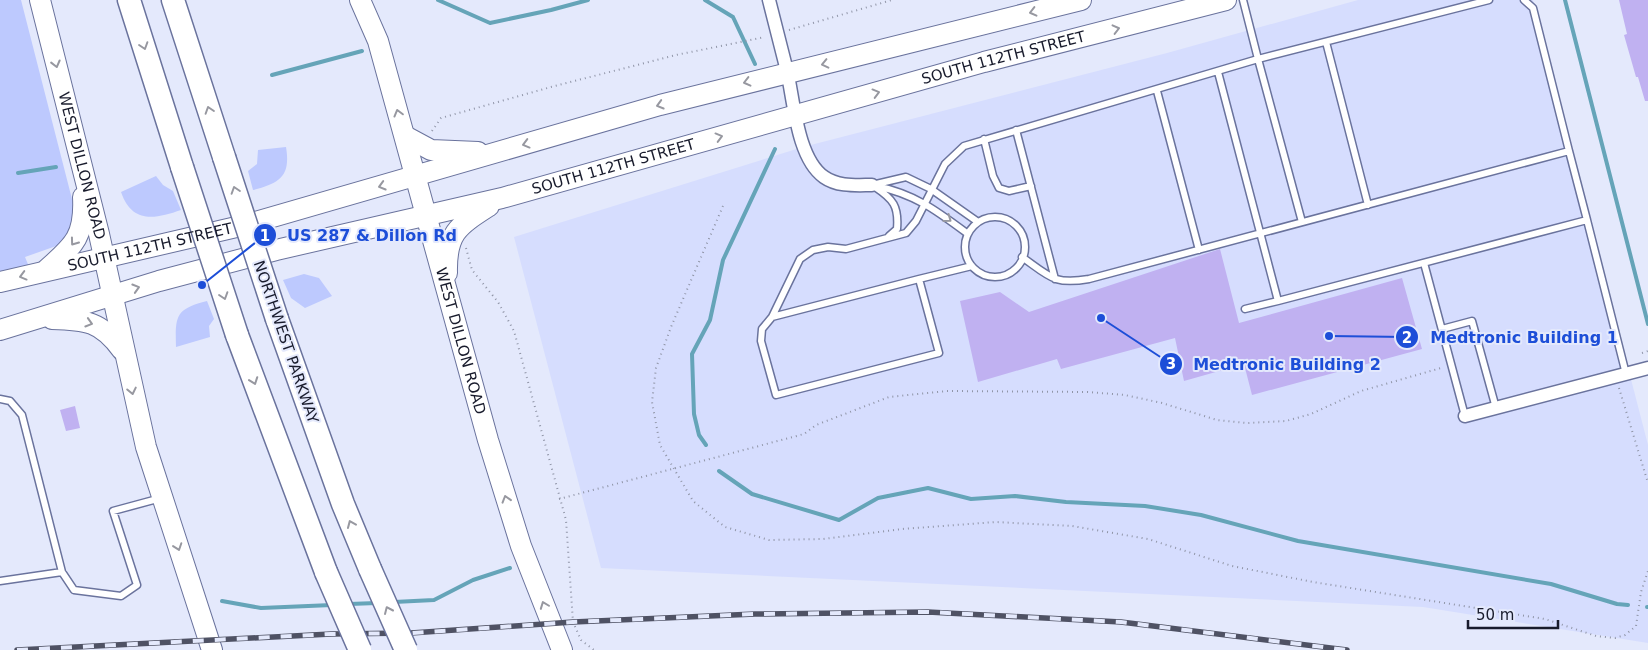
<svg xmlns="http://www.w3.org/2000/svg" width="1648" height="650" viewBox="0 0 1648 650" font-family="'DejaVu Sans',sans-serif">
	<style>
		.built { fill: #d6ddfe }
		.green { fill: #bdc9fe }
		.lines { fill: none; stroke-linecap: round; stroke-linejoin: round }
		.stream { stroke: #65a4b8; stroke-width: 4 }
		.building { fill: #c0b1f1 }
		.lane-casing { stroke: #6a739d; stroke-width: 9 }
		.street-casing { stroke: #6a739d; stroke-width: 15 }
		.primary-casing { stroke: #6a739d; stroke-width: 22 }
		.highway-casing { stroke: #6a739d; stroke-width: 25 }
		.path { stroke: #9095a7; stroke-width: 2; stroke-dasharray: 1 4; stroke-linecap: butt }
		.lane { stroke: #fff; stroke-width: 6 }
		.street { stroke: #fff; stroke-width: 12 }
		.primary { stroke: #fff; stroke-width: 20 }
		.highway { stroke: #fff; stroke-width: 22 }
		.rail-casing { stroke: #4f5264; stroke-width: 5.5 }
		.rail { stroke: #e4e9fc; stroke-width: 4; stroke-dasharray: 11; stroke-linecap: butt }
		.highway-bridge-casing { stroke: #6a739d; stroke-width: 25; stroke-linecap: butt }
		.highway-bridge { stroke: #fff; stroke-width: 22 }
		.oneway { stroke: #9798a0 }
		.labels { text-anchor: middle; stroke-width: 4; stroke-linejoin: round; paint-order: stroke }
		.street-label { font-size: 15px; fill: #181b2c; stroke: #e4e9fc }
		.leader { fill: none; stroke: #1d4ed8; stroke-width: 2 }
		.callout-dot { fill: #1d4ed8; stroke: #e4e9fc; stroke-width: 2 }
		.mark-label { font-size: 15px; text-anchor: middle; font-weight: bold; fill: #fff }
		.callout-label { font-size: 16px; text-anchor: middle; font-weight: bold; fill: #1d4ed8; stroke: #e4e9fc; stroke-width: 4; stroke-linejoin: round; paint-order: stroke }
	</style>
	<rect width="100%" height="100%" fill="#e4e9fc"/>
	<!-- built -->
	<path class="built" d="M1358,0H1533L1648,445V643L1423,607L601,568L514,237L803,147L1167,53Z"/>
	<!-- green -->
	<path class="green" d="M0,0H21L73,203L72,227L59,245L25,257L32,274L0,282Z
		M286,147C291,177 279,183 253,190L248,171L257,164L258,150Z
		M156,176L163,185L173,191L181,210C155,219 132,224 121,192Z
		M304,274L319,278L332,296L305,308L291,298L283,280Z
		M207,301L214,319L209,326L210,337L176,347C175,315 176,309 207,301Z"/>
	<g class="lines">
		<!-- stream -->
		<path class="stream" d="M438,0L490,23L551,10L588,0
			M705,0L733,17L755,64
			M1565,0L1648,324
			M272,75L362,51
			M18,173L56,167
			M706,445L699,435L694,414L692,354L710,320L723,260L775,149
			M719,471L752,494L839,520L878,498L928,488L971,499L1015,496L1066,502L1145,506L1201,515L1298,541L1551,584L1617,604L1628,605
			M222,601L261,608L332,605
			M394,602L434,600L473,580L510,568
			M349,604L377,603
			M1647,607H1648"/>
	</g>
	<!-- building -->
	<path class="building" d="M1619,0H1648V101H1645L1638,77H1636L1624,35L1627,34Z
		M1220,249L1239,323L1402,278L1422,349L1252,395L1244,364L1184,381L1175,338L1061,369L1057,359L978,382L960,301L1000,292L1029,312Z
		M75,406L80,428L66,431L60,410Z"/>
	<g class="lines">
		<!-- lane casing -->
		<g class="lane-casing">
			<path id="lane" d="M1326,42L1368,205
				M1218,72L1278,301L1587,220L1569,151
				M1157,91L1199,250
				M1016,130L1055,279
				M984,139L993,176L999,188L1009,191L1031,186
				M872,185L906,177L931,189L978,222
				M876,186C915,194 937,211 968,234
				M875,187C893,199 899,206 897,229L889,236
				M965 247a30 30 0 1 1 60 0a30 30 0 1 1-60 0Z
				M1587,220L1626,374
				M1302,222L1258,59L1489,0
				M1022,257C1050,277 1054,285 1089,279L1569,151L1533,8L1524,0
				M1424,263L1465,416
				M919,279L939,353L776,395L761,341L762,329L772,317Z
				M919,279L972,266
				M1245,309L1278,301
				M772,317L800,259L813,250L828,247L846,249L906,233L916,221L945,164L964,146L1258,59L1243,0
				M1442,329L1472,321L1496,408
				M0,399L10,401L22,415L62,572L74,590L121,596L137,585L113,511L161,498
				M0,581L62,572"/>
		</g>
		<!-- street casing -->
		<g class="street-casing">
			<path id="street" d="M769,0C775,24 781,47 787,71C794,101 797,158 824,177C838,187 857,185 872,185
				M1465,416L1648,368"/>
		</g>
		<!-- primary casing -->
		<g class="primary-casing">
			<g id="primary">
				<path id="s1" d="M40,0L99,234L146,447L212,650"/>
				<path id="s2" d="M360,0L378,41L488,440L521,546L562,650"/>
				<path d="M405,136L431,150L478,152"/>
				<path d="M47,269C75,245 85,235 83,197"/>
				<path d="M447,273C446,233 458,226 489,206"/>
				<path id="s3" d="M0,282L245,225L660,105L1081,0"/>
				<path d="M52,319C86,320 101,321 122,350"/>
				<path id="s4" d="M0,330L159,281L276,250L502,198L984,62L1226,0"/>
			</g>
		</g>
		<!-- highway casing -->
		<g class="highway-casing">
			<path id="highway" d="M129,0L182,167
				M173,0L224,157
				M277,319L343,504L370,569
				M237,335L326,572"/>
		</g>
		<!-- path -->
		<path class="path" d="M789,30L892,0
			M432,131L441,118L551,87L676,55L765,37
			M723,206L671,327L656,368L652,402L660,445L693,501L725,527L769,540L823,539L902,529L996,522L1072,526L1148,539L1232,566L1313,582L1545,619L1596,636L1615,638L1625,635L1636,626L1641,592L1648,571
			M466,248L472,270L498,302L514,331L566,520L573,622L581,640L594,650
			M1642,353L1648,351
			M1619,388L1648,483
			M559,499L804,434L816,425L889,397L947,391L1088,392L1125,395L1162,403L1217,420L1247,423L1286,421L1311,414L1361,391L1441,368"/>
		<!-- lane -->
		<use href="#lane" class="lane"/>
		<!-- street -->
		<use href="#street" class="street"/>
		<!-- primary -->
		<use href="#primary" class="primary"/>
		<!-- highway -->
		<use href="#highway" class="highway"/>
		<!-- rail casing -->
		<g class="rail-casing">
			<path id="rail" d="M17,650L331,634L411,633L573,622L755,614L928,612L1121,622L1347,650"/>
		</g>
		<!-- rail -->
		<use href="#rail" class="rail"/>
		<!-- highway-bridge casing -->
		<g class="highway-bridge-casing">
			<path id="highway-bridge" d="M224,157L277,319
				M182,167L237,335
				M370,569L406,650
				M326,572L360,650"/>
		</g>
		<!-- highway-bridge -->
		<use href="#highway-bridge" class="highway-bridge"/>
	</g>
	<!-- one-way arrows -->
	<defs><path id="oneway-chevron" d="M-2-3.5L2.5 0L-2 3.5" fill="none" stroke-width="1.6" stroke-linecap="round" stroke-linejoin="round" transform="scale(1.25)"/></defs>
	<g class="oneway">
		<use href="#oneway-chevron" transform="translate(1033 12) rotate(166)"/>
		<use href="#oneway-chevron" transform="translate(1116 29) rotate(-14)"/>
		<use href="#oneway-chevron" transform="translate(144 46) rotate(72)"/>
		<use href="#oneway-chevron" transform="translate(56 64) rotate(76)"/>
		<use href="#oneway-chevron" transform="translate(825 64) rotate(167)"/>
		<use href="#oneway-chevron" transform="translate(747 82) rotate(166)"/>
		<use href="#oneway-chevron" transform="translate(876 93) rotate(-15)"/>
		<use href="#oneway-chevron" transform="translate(660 105) rotate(164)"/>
		<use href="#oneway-chevron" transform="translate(209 110) rotate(-108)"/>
		<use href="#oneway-chevron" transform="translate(398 113) rotate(-105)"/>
		<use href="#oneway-chevron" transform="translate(719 137) rotate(-15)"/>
		<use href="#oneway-chevron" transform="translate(526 144) rotate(165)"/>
		<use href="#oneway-chevron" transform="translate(382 186) rotate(164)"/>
		<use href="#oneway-chevron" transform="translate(235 190) rotate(-108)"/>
		<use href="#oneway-chevron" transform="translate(948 219) rotate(36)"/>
		<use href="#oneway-chevron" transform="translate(74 242) rotate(126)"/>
		<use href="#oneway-chevron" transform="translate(23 276) rotate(165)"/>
		<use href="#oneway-chevron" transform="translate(136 288) rotate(-17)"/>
		<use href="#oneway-chevron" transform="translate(224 296) rotate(72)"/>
		<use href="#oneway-chevron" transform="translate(89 323) rotate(17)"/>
		<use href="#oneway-chevron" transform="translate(254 381) rotate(70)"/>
		<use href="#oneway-chevron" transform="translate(132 391) rotate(78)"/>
		<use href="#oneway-chevron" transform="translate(506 499) rotate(-107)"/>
		<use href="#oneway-chevron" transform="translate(351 524) rotate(-113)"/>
		<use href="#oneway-chevron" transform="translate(178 547) rotate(71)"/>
		<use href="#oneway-chevron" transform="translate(544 605) rotate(-111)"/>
		<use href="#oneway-chevron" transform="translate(388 610) rotate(-114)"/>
	</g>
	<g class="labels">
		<!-- street labels -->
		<g class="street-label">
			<text dy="5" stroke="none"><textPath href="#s4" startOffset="1040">SOUTH 112TH STREET</textPath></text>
			<text dy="5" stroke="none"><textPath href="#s1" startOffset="171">WEST DILLON ROAD</textPath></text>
			<text dy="5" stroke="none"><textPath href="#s4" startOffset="635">SOUTH 112TH STREET</textPath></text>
			<text dy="5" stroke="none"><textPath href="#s3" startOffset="154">SOUTH 112TH STREET</textPath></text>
			<text dy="5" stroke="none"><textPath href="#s2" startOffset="356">WEST DILLON ROAD</textPath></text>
			<text transform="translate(286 342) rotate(71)" y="5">NORTHWEST PARKWAY</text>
		</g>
	</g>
	<!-- callouts -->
	<path class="leader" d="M202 285L265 235M1329 336L1407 337M1101 318L1171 364"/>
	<g class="callout-dot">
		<circle cx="202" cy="285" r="5"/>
		<circle cx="1329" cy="336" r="5"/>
		<circle cx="1101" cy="318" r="5"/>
		<circle cx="265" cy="235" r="12"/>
		<circle cx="1407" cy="337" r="12"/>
		<circle cx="1171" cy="364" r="12"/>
	</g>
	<g class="mark-label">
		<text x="265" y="241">1</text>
		<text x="1407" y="343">2</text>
		<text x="1171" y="369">3</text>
	</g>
	<g class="callout-label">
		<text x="372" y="241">US 287 &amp; Dillon Rd</text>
		<text x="1524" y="343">Medtronic Building 1</text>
		<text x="1287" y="370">Medtronic Building 2</text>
	</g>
	<!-- scale -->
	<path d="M1468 620v8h90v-8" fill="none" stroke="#181b2c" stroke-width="2.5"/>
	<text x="1476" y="620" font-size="15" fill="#181b2c" stroke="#e4e9fc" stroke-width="4" paint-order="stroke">50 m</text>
</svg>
